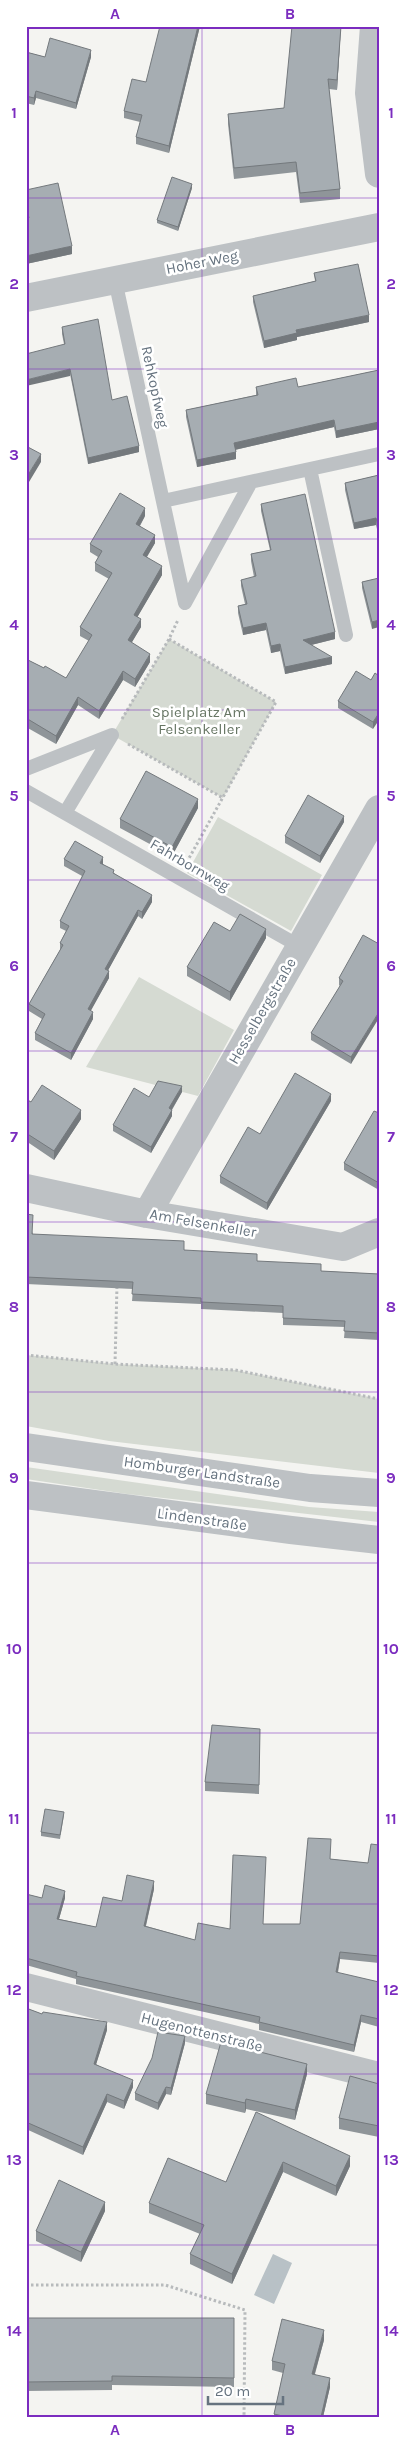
<svg xmlns="http://www.w3.org/2000/svg" width="405" height="2443" viewBox="0 0 405 2443" font-family="Karla,sans-serif">
	<style>
		.green { fill: #d5dad2 }
		.water { fill: #b8c1c6 }
		.lines { fill: none; stroke-linecap: round; stroke-linejoin: round }
		.path { stroke: #b7babc; stroke-width: 3; stroke-dasharray: 2.5 2.5; stroke-linecap: butt }
		.service { stroke: #bdc1c4; stroke-width: 14 }
		.minor { stroke: #bdc1c4; stroke-width: 28 }
		.tertiary { stroke: #bdc1c4; stroke-width: 28 }
		.wall { fill: #8f9599 }
		.shaded-wall { fill: #74797d }
		.building { fill: #a6adb2; stroke: #74797d }
		.grid { fill: none; stroke: #7b2cbf; stroke-width: 1; stroke-opacity: 0.55 }
		.labels { text-anchor: middle; stroke-width: 5; stroke-linejoin: round; paint-order: stroke }
		.street-label { font-size: 15px; fill: #66737f; stroke: #fff }
		.park-label { font-size: 15px; fill: #677664; stroke: #fff }
		.neatline { fill: none; stroke: #7b2cbf; stroke-width: 2 }
		.grid-label { font-size: 16px; text-anchor: middle; font-weight: bold; fill: #7b2cbf }
	</style>
	<rect width="100%" height="100%" fill="#f4f4f1"/>
	<!-- green -->
	<path class="green" d="M169,639L276,702L223,798L112,735Z
		M218,817L322,875L291,931L187,873Z
		M139,977L234,1030L198,1096L86,1067Z
		M26,1355L115,1364L235,1370L379,1399V1473L109,1441L26,1426Z
		M26,1467L309,1507L379,1512V1522L127,1494L26,1479Z"/>
	<!-- water -->
	<path class="water" d="M273,2254L292,2263L274,2304L254,2295Z"/>
	<g class="lines">
		<!-- path -->
		<path class="path" d="M169,639L276,702L188,860
			M122,719L169,639L178,620
			M128,744L223,798
			M26,1355L115,1364L235,1370L379,1399
			M115,1364L117,1285
			M26,2285H165L245,2310L244,2417"/>
		<!-- service -->
		<path class="service" d="M115,280L185,603
			M310,469L346,635
			M163,501L379,454
			M185,603L251,482
			M26,769L112,735L65,813
			M26,791L299,946"/>
		<!-- minor -->
		<path class="minor" d="M374,26L369,93L379,174
			M26,298L379,227
			M26,1188L147,1214L343,1247L379,1232
			M147,1214L379,809
			M26,1495L291,1530L379,1540
			M26,1987L379,2076"/>
		<!-- tertiary -->
		<path class="tertiary" d="M26,1447L310,1488L379,1493"/>
	</g>
	<!-- wall -->
	<path class="wall" d="M200,26L169,153L136,144V137L140,122L124,118V111L146,82Z
		M341,26L337,90L329,89L340,189V199L300,203L296,172L234,179L228,124V114L284,108Z
		M26,52L45,57H91L76,109L36,98L34,105L26,103Z
		M192,188L178,231L157,223V220Z
		M26,190L72,254L26,264V219H27L26,214Z
		M314,273L369,322L297,337V340L264,348L253,302V296L315,281Z
		M62,327L112,400L139,452L88,464L62,334Z
		M379,370V429L336,438L334,427L235,450L236,459L197,467L186,417V410L256,395V387H298Z
		M379,475L378,533L376,525L354,529L345,490V483Z
		M261,504L335,639L311,645L332,664L285,674L280,651L271,653L266,630L243,635L238,613V606L245,604L241,586V580L254,577L251,561V554L270,550L261,511Z
		M145,516L140,526L155,543L147,557L162,575L137,617L141,627L131,643L150,662L135,687L123,680L99,719L78,705L56,744L26,727V659L44,668L66,678L89,641L80,636V627L109,579L95,571V563L98,557L90,552V544Z
		M379,578L372,629L362,588V582Z
		M375,673L373,729L338,708V701L371,680Z
		M198,808L172,856L120,828V819Z
		M344,822L320,863L285,843V836Z
		M64,859L103,864L114,873L152,902L142,919L138,916L108,970L109,978L90,1011L93,1019L71,1060L35,1040V1033L42,1019L29,1011V1004L60,950V943L66,931L60,928V921L82,876L64,866Z
		M230,931L266,938L230,1001L187,976V967Z
		M379,944L351,1064L311,1040V1033L340,986L339,985V978Z
		M182,1092L172,1110V1116L151,1153L113,1131V1125L149,1097Z
		M26,1099L31,1102L81,1119L54,1160L26,1141Z
		M331,1101L267,1210L220,1183V1176L260,1134Z
		M379,1113V1190L344,1170V1163Z
		M26,1214L33,1234L184,1250L321,1271L379,1274V1340L344,1338L345,1327L283,1325V1313L201,1309V1304L132,1301L133,1289L26,1284Z
		M260,1729L259,1794L205,1791V1782Z
		M64,1815L60,1839L41,1836V1832Z
		M379,1845V1963L340,1959L338,1973L379,1982V2027L361,2022L354,2052L259,2030V2024L76,1984V1979L26,1965V1894L42,1898H65L59,1919L96,1927L122,1901L154,1889L146,1926L195,1940L230,1929L263,1924H300L330,1859L368,1863Z
		M26,2008L42,2014L107,2030L96,2064L133,2087L124,2109L107,2102L83,2155L26,2129Z
		M185,2043L171,2095L166,2094L158,2110L135,2100V2093Z
		M307,2074L295,2120L246,2109L245,2113L206,2104V2094Z
		M379,2084V2137L339,2129V2118Z
		M256,2112L350,2166L336,2196L283,2172L232,2284L190,2264V2254L200,2234L149,2213V2203L226,2182Z
		M105,2211L81,2262L36,2241V2231Z
		M26,2318H234V2387L112,2385V2390L26,2391Z
		M324,2340L315,2374L330,2387L323,2417H274V2414L283,2373L272,2370V2361Z"/>
	<!-- shaded-wall -->
	<path class="shaded-wall" d="M198,26H200L169,153V146Z
		M341,26L337,90V80Z
		M91,50V57L76,109V103Z
		M36,91V98L34,105V98Z
		M192,184V188L178,231V227Z
		M72,246V254L26,264V256Z
		M369,315V322L297,337V340L264,348V341L296,330Z
		M70,369V376L26,386V380Z
		M334,420V427L234,450V443Z
		M379,422V429L336,438V431Z
		M139,446V452L88,464V458Z
		M236,452V459L197,467V460Z
		M41,454V462L26,487V478Z
		M145,508V516L136,532V524Z
		M376,518V525L354,529V523Z
		M155,535V543L143,563V555Z
		M162,566V575L134,623V615Z
		M141,619V627L128,649V640Z
		M379,620V627L372,629V622Z
		M266,623V630L243,635V628Z
		M335,632V639L303,647V640Z
		M280,644V651L271,653V646Z
		M150,654V662L135,687V679Z
		M332,657V664L285,674V667Z
		M123,671V680L99,719V711Z
		M78,697V705L56,744V736Z
		M379,713V720L373,729V722Z
		M198,799V808L172,856V847Z
		M344,816V822L320,863V856Z
		M103,857V864L100,869V863Z
		M152,895V902L142,919V912Z
		M138,910V916L105,976V969Z
		M266,929V938L230,1001V992Z
		M109,971V978L88,1016V1009Z
		M93,1012V1019L71,1060V1053Z
		M379,1012V1018L351,1064V1057Z
		M182,1086V1092L169,1114V1108Z
		M331,1094V1101L267,1210V1203Z
		M81,1110V1119L54,1160V1151Z
		M172,1110V1116L151,1153V1147Z
		M154,1881V1889L144,1933V1926Z
		M65,1891V1898L57,1926V1919Z
		M340,1952V1959L336,1980V1972Z
		M361,2015V2022L354,2052V2045Z
		M107,2022V2030L94,2071V2064Z
		M185,2036V2043L171,2095V2088Z
		M307,2064V2074L295,2120V2110Z
		M133,2080V2087L124,2109V2101Z
		M166,2087V2094L158,2110V2103Z
		M107,2094V2102L83,2155V2147Z
		M246,2099V2109L245,2113V2103Z
		M350,2156V2166L336,2196V2186Z
		M283,2162V2172L232,2284V2274Z
		M105,2202V2211L81,2262V2252Z
		M324,2330V2340L312,2383V2374Z
		M330,2378V2387L323,2417H321Z"/>
	<!-- building -->
	<path class="building" d="M160,26H198L169,146L136,137L142,115L124,111L132,79L146,82Z
		M292,26H341L337,80L328,79L340,189L300,193L296,162L234,168L228,114L284,108Z
		M50,38L91,50L76,103L36,91L34,98L26,96V52L45,57Z
		M172,177L192,184L178,227L157,220Z
		M58,183L72,246L26,256V219L29,218L26,206V190Z
		M358,264L369,315L296,330L297,333L264,341L253,296L316,281L314,273Z
		M98,319L112,400L127,396L139,446L88,458L70,369L26,380V354L65,344L62,327Z
		M379,370V422L336,431L334,420L234,443L236,452L197,460L186,410L258,395L256,387L296,378L298,387Z
		M26,446L41,454L26,478Z
		M379,475V526H378L376,518L354,523L345,483Z
		M120,493L145,508L136,524L155,535L143,555L162,566L134,615L141,619L128,640L150,654L135,679L123,671L99,711L78,697L56,736L26,718V659L44,668L45,666L66,678L92,635L80,627L112,573L95,563L102,551L90,544Z
		M305,494L335,632L303,640L332,657L285,667L280,644L271,646L266,623L243,628L238,606L247,604L241,580L256,576L251,554L271,550L261,504Z
		M379,578V620L372,622L362,582Z
		M356,671L371,680L375,673L379,676V713L373,722L338,701Z
		M146,771L198,799L172,847L120,819Z
		M308,795L344,816L320,856L285,836Z
		M75,841L103,857L100,863L114,870L113,873L152,895L142,912L138,910L105,969L109,971L88,1009L93,1012L71,1053L35,1033L45,1014L29,1004L63,945L60,943L69,926L60,921L85,871L64,859Z
		M240,914L266,929L230,992L187,967L214,922L230,931Z
		M363,935L379,944V1012L351,1057L311,1033L343,981L339,978Z
		M295,1073L331,1094L267,1203L220,1176L248,1127L260,1134Z
		M158,1081L182,1086L169,1108L172,1110L151,1147L113,1125L134,1088L149,1097Z
		M42,1085L81,1110L54,1151L26,1133V1099L31,1102Z
		M374,1111L379,1113V1183L344,1163Z
		M26,1214L33,1215L32,1234L184,1241V1250L257,1254V1261L321,1264V1271L379,1274V1333L344,1331L345,1321L283,1318V1306L201,1302V1298L132,1294L133,1282L26,1277Z
		M212,1725L260,1729L259,1785L205,1782Z
		M45,1809L64,1812L60,1835L41,1832Z
		M308,1838L331,1839L330,1859L368,1863L371,1844L379,1845V1956L340,1952L336,1972L379,1982V2019L361,2015L354,2045L259,2022L260,2017L76,1976L77,1972L26,1958V1894L42,1898L45,1885L65,1891L57,1919L96,1927L103,1897L122,1901L127,1875L154,1881L144,1926L195,1940L198,1923L230,1929L233,1855L266,1857L263,1924H300Z
		M26,2008L42,2014L43,2012L107,2022L94,2064L133,2080L124,2101L107,2094L83,2147L26,2122Z
		M158,2032L185,2036L171,2088L166,2087L158,2103L135,2093L152,2058Z
		M221,2042L307,2064L295,2110L246,2099L245,2103L206,2094Z
		M350,2076L379,2084V2126L339,2118Z
		M256,2112L350,2156L336,2186L283,2162L232,2274L190,2254L204,2225L149,2203L168,2158L226,2182Z
		M59,2180L105,2202L81,2252L36,2231Z
		M26,2318H234V2378L112,2376V2381L26,2382Z
		M282,2319L324,2330L312,2374L330,2378L321,2417H287L274,2414L285,2364L272,2361Z"/>
	<!-- grid -->
	<path class="grid" d="M202,26V2417M26,198H379M26,369H379M26,539H379M26,710H379M26,880H379M26,1051H379M26,1222H379M26,1392H379M26,1563H379M26,1733H379M26,1904H379M26,2074H379M26,2245H379"/>
	<g class="labels">
		<!-- street labels -->
		<g class="street-label">
			<text transform="translate(202 262) rotate(-11)" y="5">Hoher Weg</text>
			<text transform="translate(155 387) rotate(78)" y="5">Rehkopfweg</text>
			<text transform="translate(190 865) rotate(30)" y="5">Fahrbornweg</text>
			<text transform="translate(262 1011) rotate(-60)" y="5">Hesselbergstraße</text>
			<text transform="translate(203 1223) rotate(10)" y="5">Am Felsenkeller</text>
			<text transform="translate(202 1472) rotate(8)" y="5">Homburger Landstraße</text>
			<text transform="translate(202 1519) rotate(8)" y="5">Lindenstraße</text>
			<text transform="translate(202 2032) rotate(14)" y="5">Hugenottenstraße</text>
		</g>
		<!-- park labels -->
		<g class="park-label">
			<text x="199" y="717">Spielplatz Am<tspan x="199" dy="17">Felsenkeller</tspan></text>
		</g>
	</g>
	<!-- border -->
	<rect width="405" height="2443" fill="none" stroke="#ffffff" stroke-width="55"/>
	<!-- scale -->
	<path d="M208 2396v8h75v-8" fill="none" stroke="#66737f" stroke-width="2.5"/>
	<text x="215" y="2396" font-size="15" fill="#66737f" stroke="#ffffff" stroke-width="4" paint-order="stroke">20 m</text>
	<rect x="28" y="28" width="350" height="2388" class="neatline"/>
	<g class="grid-label">
		<text x="115" y="19">A</text>
		<text x="290" y="19">B</text>
		<text x="14" y="118">1</text>
		<text x="391" y="118">1</text>
		<text x="14" y="289">2</text>
		<text x="391" y="289">2</text>
		<text x="14" y="460">3</text>
		<text x="391" y="460">3</text>
		<text x="14" y="630">4</text>
		<text x="391" y="630">4</text>
		<text x="14" y="801">5</text>
		<text x="391" y="801">5</text>
		<text x="14" y="971">6</text>
		<text x="391" y="971">6</text>
		<text x="14" y="1142">7</text>
		<text x="391" y="1142">7</text>
		<text x="14" y="1312">8</text>
		<text x="391" y="1312">8</text>
		<text x="14" y="1483">9</text>
		<text x="391" y="1483">9</text>
		<text x="14" y="1654">10</text>
		<text x="391" y="1654">10</text>
		<text x="14" y="1824">11</text>
		<text x="391" y="1824">11</text>
		<text x="14" y="1995">12</text>
		<text x="391" y="1995">12</text>
		<text x="14" y="2165">13</text>
		<text x="391" y="2165">13</text>
		<text x="14" y="2336">14</text>
		<text x="391" y="2336">14</text>
		<text x="115" y="2435">A</text>
		<text x="290" y="2435">B</text>
	</g>
</svg>
